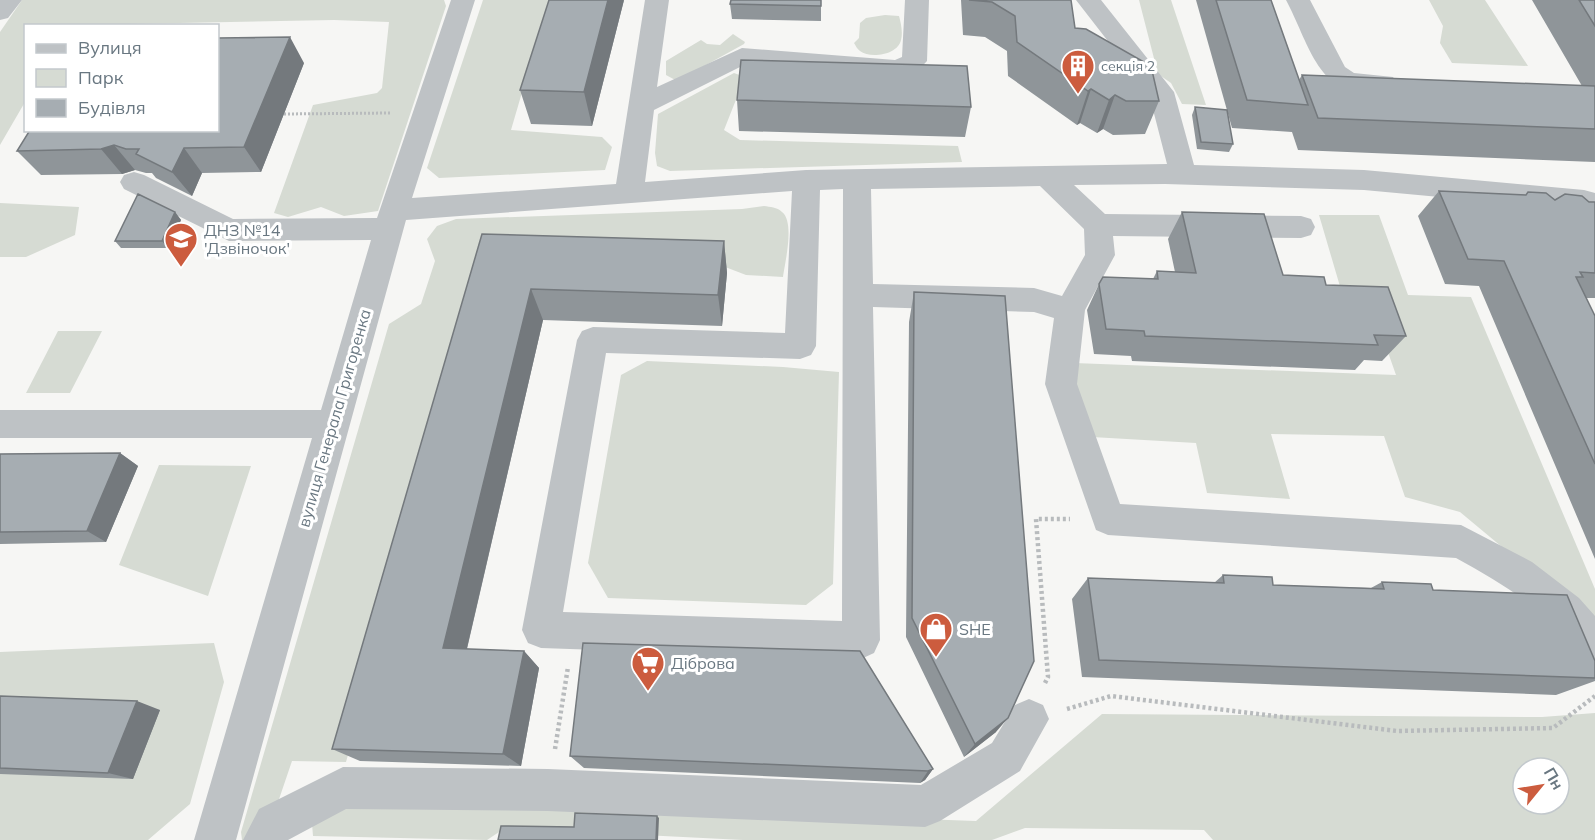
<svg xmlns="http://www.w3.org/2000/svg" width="1595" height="840" viewBox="0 0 1595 840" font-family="Mulish,sans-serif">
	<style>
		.green { fill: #d6dbd3; fill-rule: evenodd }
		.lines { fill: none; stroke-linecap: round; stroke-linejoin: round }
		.path-far1 { stroke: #b8bbbd; stroke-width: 3; stroke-dasharray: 2 2; stroke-linecap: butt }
		.path { stroke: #b8bbbd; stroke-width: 4.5; stroke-dasharray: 3 3; stroke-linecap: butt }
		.minor { fill: #bec2c5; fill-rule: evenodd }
		.wall { fill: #8f9599 }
		.shaded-wall { fill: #74797d }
		.building { fill: #a6adb2; stroke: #74797d; stroke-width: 1.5 }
		.labels { text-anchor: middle; stroke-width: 6; stroke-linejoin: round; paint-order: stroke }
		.far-poi-label { font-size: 14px; fill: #697781; stroke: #fff; text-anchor: start }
		.poi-label { font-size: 16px; fill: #697781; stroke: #fff; text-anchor: start }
		.street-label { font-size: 16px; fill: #697781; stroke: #fff }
	</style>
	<rect width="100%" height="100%" fill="#f6f6f4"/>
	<!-- green -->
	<path class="green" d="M22,0H444L446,6L378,211L344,216L321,207L288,217L274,213L313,105L377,93L382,88L389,22L334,20L26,26L25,102L0,145V32Z
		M483,0H549L511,130L602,137L612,147L605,170L439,178L427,168Z
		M1139,0H1171L1206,105L1182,104L1171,83L1158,74Z
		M1429,0H1485L1528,66L1452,63L1440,43L1443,26Z
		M885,15L899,16C901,23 903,33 901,40C898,55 870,59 860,51C857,49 856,46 854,43L859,38L860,23L866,18Z
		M733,34L745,42L744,44L677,81L666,75V61L701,40L707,44L720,45Z
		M734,73L745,77L724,130L740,140L958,146L962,162L670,171L657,166L655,153L658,114Z
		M0,203L79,207L75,235L26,257H0Z
		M764,206C770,207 777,207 782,212C795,222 785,262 783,277L746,275L720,265L484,267L346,762L292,761L275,811L258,840H242L241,832L389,324L421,304L435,261L427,239L437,226L456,219L742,209Z
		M1319,215H1379L1408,295L1471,297L1595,589V617L1550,587L1460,512L1405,497L1384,436L1271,434L1290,499L1207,493L1196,443L1092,437L1069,384L1074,363L1396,375L1370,301L1344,300Z
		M58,331H102L70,393H26Z
		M647,361L783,367L839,372L833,584L806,605L608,598L588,563L621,375Z
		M159,465L251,466L208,596L119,565Z
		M214,643L224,682L190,804L148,840H0V652Z
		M1595,713V840H1213L1204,830L1025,828L992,840H743L505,828L487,840L313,836L311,811L337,798L976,821L1102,714L1542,717ZM1523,768H1559V804H1523Z"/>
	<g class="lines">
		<!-- path-far1 -->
		<path class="path-far1" d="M284,114L391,113"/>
		<!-- path -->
		<path class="path" d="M1045,683L1048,677L1036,519H1070
			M1067,709L1111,696L1397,731L1553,728L1595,696
			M555,749L568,667"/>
		<!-- minor -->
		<path class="minor" d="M0,0H22L8,18L0,20Z
			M451,0H475L412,198L616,184L645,0H669L657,87L742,48L895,60L902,57L905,0H929L927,61C920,70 908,73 897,76L746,64L654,110L645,182L806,170L1167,164L1149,94L1076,0H1101L1174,92L1194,165L1364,170L1584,190L1595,193V215L1580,210L1364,190L1165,184L1074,185L1105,214L1301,216L1311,219L1315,227L1311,235L1301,238L1113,236L1115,255L1085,310L1077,384L1120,504L1461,525L1532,562L1579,598L1595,616V664C1573,655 1568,638 1552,623C1524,596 1490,577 1456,558L1108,535L1096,530L1045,384L1054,318L1034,312L873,307L880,640L874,653L861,659L541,648L528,643L522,630L577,340L582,331L593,327L785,333L792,191L406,220L236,840H194L312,438H0V410H321L371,240L229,241L124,189L120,182L124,175L134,172L144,175L233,219L377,218ZM1040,186L1084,229L1085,255L1062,296L1034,288L873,284L871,189ZM843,189L842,621L563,612L606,353L800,359L811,355L816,346L820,190Z
			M1286,0H1310L1345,67L1354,73L1393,77L1397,83L1393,89C1320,109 1312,49 1286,0Z
			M1029,699L1043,705L1049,719L1020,771L940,821L925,827L548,811L346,809L288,840H243L259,809L343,767L548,769L921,785L992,743L1015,705Z"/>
	</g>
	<!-- wall -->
	<path class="wall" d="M624,0L592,126L531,124L520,90Z
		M821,0V21L732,19L730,4Z
		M961,0H1071L1075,28L1159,101L1145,134L1113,135L1103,129L1097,133L1080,123L1077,125L1008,76L1007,51L985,37L963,35Z
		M1196,0H1271L1299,80L1302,75L1582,86L1532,0H1595V162L1298,150L1292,132L1232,128Z
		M304,63L261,172L202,173L192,196L156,178L152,173H146L135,170L122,174L41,175L17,151Z
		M737,100L971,107L965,137L739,131Z
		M1195,107L1233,144L1229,152L1197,149L1192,115Z
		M1439,191L1526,195L1528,192L1555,200L1595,202V298H1586L1595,316V559L1479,286L1445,284L1418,216Z
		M175,212L181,220L168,248H121L115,241Z
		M1182,212L1283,275L1326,285L1406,336L1382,361L1364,360L1355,370L1132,361L1131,356L1094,354L1087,310L1099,284L1153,279L1157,271L1175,272L1168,239Z
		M482,234L724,241L727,273L722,326L543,320L467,649L524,651L539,668L521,766L360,761L332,749Z
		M914,292L996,732L964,757L906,637L909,322Z
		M120,453L138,466L106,542L0,544V454Z
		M1223,575L1273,585L1371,588L1382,582L1433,590L1595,661V681L1556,695L1082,677L1072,599L1088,578L1214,583Z
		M0,696L160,710L133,779L0,774Z
		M570,756L933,769L925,780L920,783L584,768Z"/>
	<!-- shaded-wall -->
	<path class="shaded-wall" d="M608,0H624L592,126L584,92Z
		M290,37L304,63L261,172L244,147Z
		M1091,89L1080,123L1077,125L1088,91Z
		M1115,95L1103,129L1097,133L1109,100Z
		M114,145L135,170L122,174L101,149Z
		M184,148L202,173L192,196L172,172Z
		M175,212L181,220L168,248L162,241Z
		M724,241L727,273L722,326L718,295Z
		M531,289L543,320L463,665L443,648Z
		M120,453L138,466L106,542L87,531Z
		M524,651L539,668L521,766L503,754Z
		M137,701L160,710L133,779L108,773Z
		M1008,718L996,732L964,757L975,744Z
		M933,769L925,780L920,783L928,771Z
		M657,816L659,818L658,840H656Z"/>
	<!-- building -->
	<path class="building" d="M549,0H608L584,92L520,90Z
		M731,0H821V6L730,4Z
		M969,0H1071L1075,28L1086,29L1151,66L1159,101H1126L1115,95L1109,100L1091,89L1088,91L1017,42L1015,16L992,2Z
		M1216,0H1271L1308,105L1247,100Z
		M1579,0H1595V26Z
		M290,37L244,147L184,148L172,172L136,154L139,149H126L114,145L101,149L17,151L30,130H218V38Z
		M741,60L967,66L971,107L737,100Z
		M1302,75L1595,86V129L1318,118Z
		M1195,107L1227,110L1233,144L1201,142Z
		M1439,191L1526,195L1528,192L1546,193L1555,200L1565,194L1582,196L1589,202H1595V273L1580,272L1583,277H1576L1595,316V464L1504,261L1468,259Z
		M138,194L175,212L162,241H115Z
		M1182,212L1264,214L1283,275L1324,277L1326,285L1388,287L1406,336L1374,335L1378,345L1145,336L1144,331L1106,329L1099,284L1103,277L1158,279L1157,271L1196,273Z
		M482,234L724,241L718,295L531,289L443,648L524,651L503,754L332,749Z
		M914,292L1005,296L1034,661L1008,718L975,744L912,618Z
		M120,453L87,531L0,532V454Z
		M1223,575L1272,577L1273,585L1384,589L1382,582L1431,584L1433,590L1567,595L1595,661V678L1099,660L1088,578L1224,583Z
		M583,643L860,651L933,769L928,771L570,756Z
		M0,696L137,701L108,773L0,768Z
		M575,813L657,816L656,840H498L501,826L574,827Z"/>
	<!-- icons -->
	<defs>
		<g id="building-pin" transform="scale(1.725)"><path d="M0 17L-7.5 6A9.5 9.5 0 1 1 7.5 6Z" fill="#cc5c3e" stroke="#fff"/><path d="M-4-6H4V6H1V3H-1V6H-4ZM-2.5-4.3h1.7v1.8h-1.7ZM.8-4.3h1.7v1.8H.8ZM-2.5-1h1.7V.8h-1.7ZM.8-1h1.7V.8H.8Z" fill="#fff"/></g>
		<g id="school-pin" transform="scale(1.725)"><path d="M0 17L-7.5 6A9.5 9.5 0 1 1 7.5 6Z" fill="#cc5c3e" stroke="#fff"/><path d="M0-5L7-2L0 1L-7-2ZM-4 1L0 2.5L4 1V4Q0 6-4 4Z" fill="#fff"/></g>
		<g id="shop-pin" transform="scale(1.725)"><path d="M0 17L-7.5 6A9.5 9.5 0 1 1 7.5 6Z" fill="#cc5c3e" stroke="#fff"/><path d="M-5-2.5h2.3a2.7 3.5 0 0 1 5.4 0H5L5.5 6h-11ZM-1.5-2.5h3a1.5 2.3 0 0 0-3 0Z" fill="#fff"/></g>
		<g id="supermarket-pin" transform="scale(1.725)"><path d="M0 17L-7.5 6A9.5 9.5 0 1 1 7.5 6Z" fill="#cc5c3e" stroke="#fff"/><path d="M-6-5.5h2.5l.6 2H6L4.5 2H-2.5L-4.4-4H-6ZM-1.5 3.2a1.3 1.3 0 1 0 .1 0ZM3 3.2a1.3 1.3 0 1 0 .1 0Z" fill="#fff"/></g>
	</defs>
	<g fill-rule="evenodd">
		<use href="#building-pin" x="1078" y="66"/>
		<use href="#school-pin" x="181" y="239"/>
		<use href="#shop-pin" x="936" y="629"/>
		<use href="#supermarket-pin" x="648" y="663"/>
	</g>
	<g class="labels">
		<!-- far-poi labels -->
		<g class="far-poi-label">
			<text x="1101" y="71">секція 2</text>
		</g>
		<!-- poi labels -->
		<g class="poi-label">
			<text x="204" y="236">ДНЗ №14<tspan x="204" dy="18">'Дзвіночок'</tspan></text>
			<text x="959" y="635">SHE</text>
			<text x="671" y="669">Діброва</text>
		</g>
		<!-- street labels -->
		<g class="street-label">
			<text transform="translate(334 418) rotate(-74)" y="6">вулиця Генерала Григоренка</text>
		</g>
	</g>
	<!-- legend -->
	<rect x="24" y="24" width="195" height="108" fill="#ffffff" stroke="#c3c9cd" stroke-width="1.5"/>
	<rect x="36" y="44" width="30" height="9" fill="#bec2c5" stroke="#c3c9cd" stroke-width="1.5"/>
	<text x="78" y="54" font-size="18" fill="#697781">Вулиця</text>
	<rect x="36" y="69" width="30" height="18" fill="#d6dbd3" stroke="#c3c9cd" stroke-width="1.5"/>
	<text x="78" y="84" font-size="18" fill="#697781">Парк</text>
	<rect x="36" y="99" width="30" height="18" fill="#a6adb2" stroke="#c3c9cd" stroke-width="1.5"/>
	<text x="78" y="114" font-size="18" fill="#697781">Будівля</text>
	<!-- north arrow -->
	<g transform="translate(1541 786) rotate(60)"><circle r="28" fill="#ffffff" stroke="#c3c9cd" stroke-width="1.5"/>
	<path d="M0-4.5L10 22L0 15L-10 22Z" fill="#cc5c3e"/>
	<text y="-9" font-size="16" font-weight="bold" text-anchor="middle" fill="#697781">Пн</text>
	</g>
</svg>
